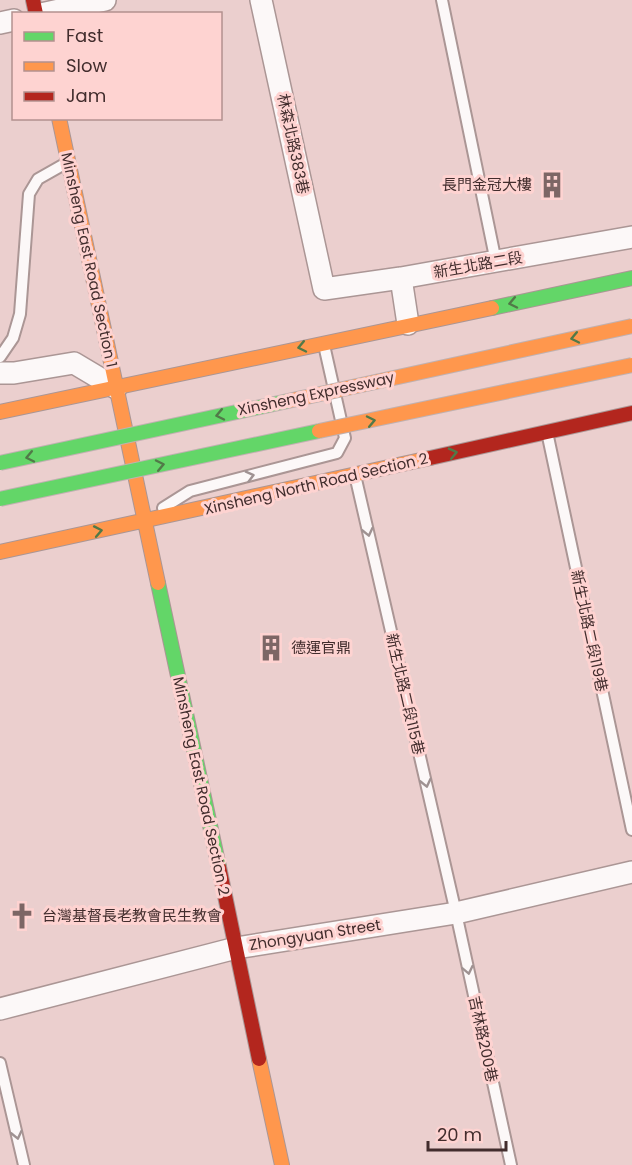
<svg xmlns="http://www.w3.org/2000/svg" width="632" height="1165" viewBox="0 0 632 1165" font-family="Poppins,'Noto Sans TC',sans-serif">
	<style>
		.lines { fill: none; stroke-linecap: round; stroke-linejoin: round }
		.lane-casing { stroke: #ab9695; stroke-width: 14 }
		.street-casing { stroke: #ab9695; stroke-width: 24 }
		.fast-casing { stroke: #ab9695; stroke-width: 16 }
		.slow-casing { stroke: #ab9695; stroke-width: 16 }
		.jam-casing { stroke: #ab9695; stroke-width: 16 }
		.lane { stroke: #fcf8f8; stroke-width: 10 }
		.street { stroke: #fcf8f8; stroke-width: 21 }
		.fast { stroke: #63d668; stroke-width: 14 }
		.slow { stroke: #ff974d; stroke-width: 14 }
		.jam { stroke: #b3261e; stroke-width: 14 }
		.fast-bridge-casing { stroke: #c0b1b1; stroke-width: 16; stroke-linecap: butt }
		.slow-bridge-casing { stroke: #c0b1b1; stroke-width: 16; stroke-linecap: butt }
		.fast-bridge { stroke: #63d668; stroke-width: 14 }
		.slow-bridge { stroke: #ff974d; stroke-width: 14 }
		.oneway { stroke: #517948 }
		.oneway2 { stroke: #9f9292 }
		.labels { text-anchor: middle; stroke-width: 6; stroke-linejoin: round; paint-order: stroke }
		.street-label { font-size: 15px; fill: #422d2d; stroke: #fed3d1 }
		.poi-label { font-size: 15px; fill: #422d2d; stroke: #fed3d1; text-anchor: start }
	</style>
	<rect width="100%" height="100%" fill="#ebcfce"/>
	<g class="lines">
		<!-- lane casing -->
		<g class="lane-casing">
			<path id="lane" d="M442,0L496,262
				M0,357L13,338L20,314L29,194L38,179L68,162
				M547,432L632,830
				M355,475L456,913L511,1165
				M163,508L190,491L337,453L345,438L324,345
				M0,1063L24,1165"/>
		</g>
		<!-- street casing -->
		<g class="street-casing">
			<path id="street" d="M261,0L324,289L401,278L632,237
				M41,14L105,0
				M0,23L14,20
				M401,278L408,324
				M0,373H14L74,363L116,388
				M0,1009L236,948L456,913L632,872"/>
		</g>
		<!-- fast casing -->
		<g class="fast-casing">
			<path id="fast" d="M492,308L632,278
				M158,583L219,867"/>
		</g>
		<!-- slow casing -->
		<g class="slow-casing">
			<path id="slow" d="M59,118L158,583
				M0,412L492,308
				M0,552L430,458
				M259,1059L282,1165"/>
		</g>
		<!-- jam casing -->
		<g class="jam-casing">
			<path id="jam" d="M33,0L36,14
				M430,458L632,413
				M219,867L259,1059"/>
		</g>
		<!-- lane -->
		<use href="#lane" class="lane"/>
		<!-- street -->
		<use href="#street" class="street"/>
		<!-- fast -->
		<use href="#fast" class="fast"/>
		<!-- slow -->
		<use href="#slow" class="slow"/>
		<!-- jam -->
		<use href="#jam" class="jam"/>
		<!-- fast-bridge casing -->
		<g class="fast-bridge-casing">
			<path id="fast-bridge" d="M0,463L288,401
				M0,499L319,431"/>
		</g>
		<!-- slow-bridge casing -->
		<g class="slow-bridge-casing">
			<path id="slow-bridge" d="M288,401L632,326
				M319,431L632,365"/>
		</g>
		<!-- fast-bridge -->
		<use href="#fast-bridge" class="fast-bridge"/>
		<!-- slow-bridge -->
		<use href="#slow-bridge" class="slow-bridge"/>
	</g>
	<!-- one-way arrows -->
	<defs><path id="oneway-chevron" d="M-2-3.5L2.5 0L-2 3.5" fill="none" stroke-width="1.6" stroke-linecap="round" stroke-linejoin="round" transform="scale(1.5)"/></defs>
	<g class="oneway">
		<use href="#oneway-chevron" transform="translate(513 303) rotate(168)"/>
		<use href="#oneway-chevron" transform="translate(575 338) rotate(168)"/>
		<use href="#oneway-chevron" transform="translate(302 347) rotate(168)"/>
		<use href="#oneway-chevron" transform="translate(220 415) rotate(168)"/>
		<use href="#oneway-chevron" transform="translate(371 421) rotate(-12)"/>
		<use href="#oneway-chevron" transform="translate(453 453) rotate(-13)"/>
		<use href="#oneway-chevron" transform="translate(30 457) rotate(168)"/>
		<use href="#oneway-chevron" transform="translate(160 465) rotate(-12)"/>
		<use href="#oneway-chevron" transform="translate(98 531) rotate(-11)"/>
	</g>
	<g class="oneway2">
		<use href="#oneway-chevron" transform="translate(250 476) rotate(-15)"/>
		<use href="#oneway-chevron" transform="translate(368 532) rotate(77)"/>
		<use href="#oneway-chevron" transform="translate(426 783) rotate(77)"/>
		<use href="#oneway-chevron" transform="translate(468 970) rotate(78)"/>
		<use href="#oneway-chevron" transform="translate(17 1135) rotate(77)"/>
	</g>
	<!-- icons -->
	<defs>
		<g id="building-bare" transform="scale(2.07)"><path d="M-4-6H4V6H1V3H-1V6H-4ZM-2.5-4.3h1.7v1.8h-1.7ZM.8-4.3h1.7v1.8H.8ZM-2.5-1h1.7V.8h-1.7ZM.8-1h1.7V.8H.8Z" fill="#7d6665" stroke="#fed3d1" stroke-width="2.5" paint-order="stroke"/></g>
		<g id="church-bare" transform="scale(2.07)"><path d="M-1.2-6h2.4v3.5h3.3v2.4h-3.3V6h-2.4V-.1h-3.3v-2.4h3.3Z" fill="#7d6665" stroke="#fed3d1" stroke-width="2.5" paint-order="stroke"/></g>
	</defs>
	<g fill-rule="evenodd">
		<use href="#building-bare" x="552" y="185"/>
		<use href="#building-bare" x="271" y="648"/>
		<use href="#church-bare" x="22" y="916"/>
	</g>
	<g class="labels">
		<!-- street labels -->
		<g class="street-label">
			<text transform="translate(293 144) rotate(78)" y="5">林森北路383巷</text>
			<text transform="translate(89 260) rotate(78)" y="5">Minsheng East Road Section 1</text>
			<text transform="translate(478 265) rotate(-10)" y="5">新生北路二段</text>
			<text transform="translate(316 394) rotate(-12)" y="5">Xinsheng Expressway</text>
			<text transform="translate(316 484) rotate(-13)" y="5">Xinsheng North Road Section 2</text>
			<text transform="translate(589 631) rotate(78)" y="5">新生北路二段119巷</text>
			<text transform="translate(405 694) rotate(77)" y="5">新生北路二段115巷</text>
			<text transform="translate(201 786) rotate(78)" y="5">Minsheng East Road Section 2</text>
			<text transform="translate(315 935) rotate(-9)" y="5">Zhongyuan Street</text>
			<text transform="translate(483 1039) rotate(78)" y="5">吉林路200巷</text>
		</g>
		<!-- poi labels -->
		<g class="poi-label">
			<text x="532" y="190" text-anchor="end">長門金冠大樓</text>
			<text x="291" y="653">德運官鼎</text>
			<text x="42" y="921">台灣基督長老教會民生教會</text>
		</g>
	</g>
	<!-- legend -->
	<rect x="12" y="12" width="210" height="108" fill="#fed3d1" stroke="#b3918f" stroke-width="1.5"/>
	<rect x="24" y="32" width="30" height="9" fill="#63d668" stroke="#b3918f" stroke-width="1.5"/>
	<text x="66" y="42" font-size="18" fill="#422d2d">Fast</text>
	<rect x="24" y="62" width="30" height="9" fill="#ff974d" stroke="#b3918f" stroke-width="1.5"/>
	<text x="66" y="72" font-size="18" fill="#422d2d">Slow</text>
	<rect x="24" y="92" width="30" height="9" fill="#b3261e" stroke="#b3918f" stroke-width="1.5"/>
	<text x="66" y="102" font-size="18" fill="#422d2d">Jam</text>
	<!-- scale -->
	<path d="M428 1141v9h78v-9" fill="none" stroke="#422d2d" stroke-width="3"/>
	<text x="437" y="1141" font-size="18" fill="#422d2d" stroke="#fed3d1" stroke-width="4.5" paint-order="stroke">20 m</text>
</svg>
